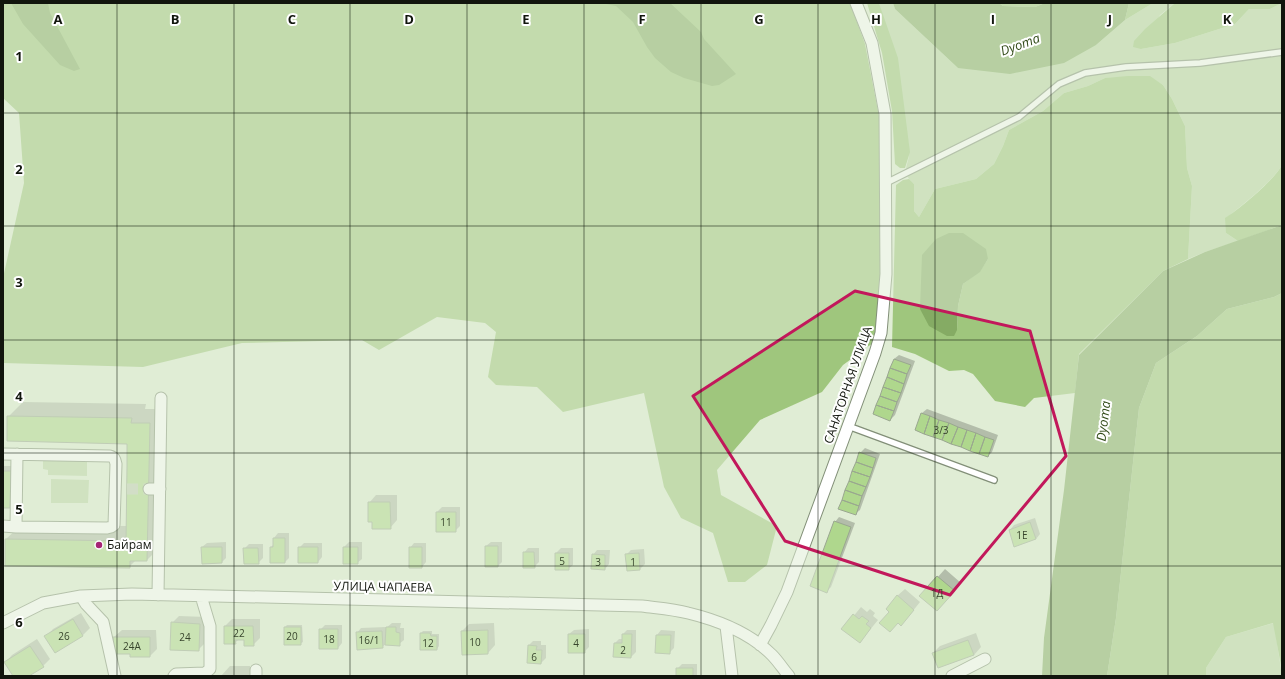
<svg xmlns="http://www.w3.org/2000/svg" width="1285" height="679" viewBox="0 0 1285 679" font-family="'Open Sans',sans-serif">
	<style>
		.green { fill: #bcd6a7 }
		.forest { fill: #9fc67d; fill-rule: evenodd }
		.water { fill: #85ab64 }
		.shadow { fill: #0003 }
		.building { fill: #afd78d; stroke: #9aa790 }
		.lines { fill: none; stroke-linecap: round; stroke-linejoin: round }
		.minor-tunnel { stroke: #c1cdb7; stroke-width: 11; stroke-dasharray: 11 5.5; stroke-linecap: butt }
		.service-casing { stroke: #828f78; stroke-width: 8 }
		.minor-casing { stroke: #828f78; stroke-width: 13 }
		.service { stroke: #fff; stroke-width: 5.5 }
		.minor { stroke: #fff; stroke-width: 11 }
		.marked { fill: none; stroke: #c2185b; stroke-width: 3; stroke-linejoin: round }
		.grid { fill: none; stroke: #11150d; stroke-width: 1; stroke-opacity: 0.55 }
		.poi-dot { fill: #a52474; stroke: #fff; stroke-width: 1.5 }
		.labels { text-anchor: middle; stroke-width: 4; stroke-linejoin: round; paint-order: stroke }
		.number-label { font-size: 10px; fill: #38462d }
		.street-label { font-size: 12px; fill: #11150d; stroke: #fff }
		.poi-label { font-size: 12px; fill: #11150d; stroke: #fff; text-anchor: start }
		.water-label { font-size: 13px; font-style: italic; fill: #334c1a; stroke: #fff }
		.grid-label { font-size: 13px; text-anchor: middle; font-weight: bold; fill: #11150d; stroke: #fff; stroke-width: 4; stroke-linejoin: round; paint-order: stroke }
	</style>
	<rect width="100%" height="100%" fill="#e0edd5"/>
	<!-- green -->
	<path class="green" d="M879,3H893L895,9L958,68L1096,45L1125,20L1153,3H1175L1160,15L1141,49L1175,43L1235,24L1249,9H1270L1282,3V165C1273,181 1241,206 1226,218V233L1238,241L1205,252L1188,259L1192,186L1187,168L1185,126L1172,99L1163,85L1150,77L1105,78L1088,86L1064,93L1043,111L1009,130L1003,146L994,164L976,179L935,189L919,217L914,211V184C899,171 910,165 909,151C909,148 909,144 908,141C902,95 893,48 879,3Z
		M43,459L87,460V476L48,475V470L43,469Z
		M51,479L89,480L88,503H51Z
		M1274,623L1282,676H1206V668L1226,637Z"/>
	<!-- forest -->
	<path class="forest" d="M3,3H850L865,44L879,116L881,272L877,340L843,365L822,392L760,420L717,470L721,495L777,526L767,565L745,582H728L713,533L681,518L664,487L644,393L563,412L537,387L496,385L488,377L496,332L485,323L437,317L379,350L362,340L242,343L143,367L3,363V278L24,183L19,113L3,98Z
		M867,3H879L898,58L910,152L905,168H900L895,164L892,111L882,53Z
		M999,3H1045L1035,7L1003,6Z
		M1129,3H1153L1125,20Z
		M1175,3H1282L1270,9H1249L1235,24L1175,43L1141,49L1133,47L1134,41L1145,29Z
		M1128,76H1150L1163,85L1172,99L1185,126L1187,168L1192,186L1188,259L1163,271L1079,354L1075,393L1034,398L1025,407L995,401L973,374L964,370L949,371L915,354L892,347L896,185L903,180L909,179L914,184V211L919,217L935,189L976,179L994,164L1003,146L1009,130L1043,111L1064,93L1088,86L1105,78ZM949,233L988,259L980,271L963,284L958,306L957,330Z
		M1282,165V225L1238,241L1226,233L1225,218C1241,208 1274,180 1282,165Z
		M1282,293V671L1273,623L1226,637L1206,668V676H1107L1116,618L1139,408L1156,363L1197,336L1227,309L1274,297Z"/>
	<!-- water -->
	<path class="water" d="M11,3H48L50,13L80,69L74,71L60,65L23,24Z
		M601,3H670L701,32L704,39L736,74L719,85L712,86L684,78L671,72L655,58L647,47L633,22L616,6Z
		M893,3H999L1003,6L1035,7L1045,3H1129L1125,20L1096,45L1064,63L1010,74L958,68L895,9Z
		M1282,225V293L1274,297L1227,309L1197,336L1156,363L1139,408L1116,618L1107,676H1042L1044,638L1064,490L1079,355L1163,271L1205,252Z
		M949,233H963L986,249L988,259L980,272L963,284L958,306L957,330L954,336H947L929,326L920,309L922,255L936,239Z"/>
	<!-- shadow -->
	<path class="shadow" d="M899,355L915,361L895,415L890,420L894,359Z
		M23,402L146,404L145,409H164L161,546L147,560H136L129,567L6,565V539L21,525L127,526L128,443L8,417Z
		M927,409L998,435L992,452L988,456L922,413Z
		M865,448L880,454L860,510L855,514L860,453Z
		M3,466H15V503L10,507H3Z
		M376,495H397V520L390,528L369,503Z
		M442,507H460V526L455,531L437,512Z
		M839,517L855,523L831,587L827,591L835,522Z
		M1035,518L1040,534L1036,539L1010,530L1014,525Z
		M278,533H289V558L285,562L271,547L274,544V538Z
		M226,542V558L222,562L202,547L207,543Z
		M349,542H362V559L357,563L344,547Z
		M491,542H502V562L498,566L486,546Z
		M304,543H322V557L318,562L299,548Z
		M414,543H426V562L422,567L410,548Z
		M249,544H263V558L258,563L244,549Z
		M528,548H539V562L534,567L524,553Z
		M561,548H573V565L568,569H556V553Z
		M644,549L645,564L640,569L626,555L631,550Z
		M597,550H610L609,564L605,569L593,555Z
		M945,569L961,583L944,603L921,596Z
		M905,589L920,602L908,617L898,622L890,612L897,596Z
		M861,607L867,612L870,609L875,613L873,616L878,620L860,642L843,629Z
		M81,613L90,628L83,635L55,652L46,637L53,629Z
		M179,616L206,617L205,643L198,650L172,623Z
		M232,619H260V638L253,645L245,639H239L235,643L225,626Z
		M392,623H401L400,628H404V640L399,644H386L382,647L357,633L361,628L386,627V628Z
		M494,623L495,645L488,653L462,631L469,624Z
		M287,625H302L303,642L300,644L285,627Z
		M325,625H342V643L338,648L320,630Z
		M589,629V647L584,652L569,634L574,630Z
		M122,630H156L157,649L150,656L131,653L114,637Z
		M627,630H636V652L631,657L615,643L619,639H623V634Z
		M661,630L675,631L674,648L669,653L657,635Z
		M423,631H432V634H439V646L437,649L421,633Z
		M976,633L981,647L974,655L933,653L940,646Z
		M37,639L50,659L43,666L28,676H14L5,663L12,655Z
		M533,641H541V645H546V658L541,663L529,645Z
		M682,664H697V676H677V669Z
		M230,666H250V676H221Z"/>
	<!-- building -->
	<path class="building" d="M894,359L911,365L907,374L890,368Z
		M890,368L907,374L904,384L887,377Z
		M887,377L904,384L901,393L883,387Z
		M883,387L901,393L897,402L880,396Z
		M880,396L897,402L894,411L876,405Z
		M876,405L894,411L890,421L873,414Z
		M921,413L930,416L924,434L915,430Z
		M7,416L132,418L131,423H150L147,561H130V568L5,566V539L126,541L127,466V444L7,441Z
		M930,416L939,420L933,437L924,434Z
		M939,420L949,423L942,440L933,437Z
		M949,423L958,427L951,444L942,440Z
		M958,427L967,430L961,447L951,444Z
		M967,430L976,433L970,451L961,447Z
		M976,433L985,437L979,454L970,451Z
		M985,437L994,440L988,457L979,454Z
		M859,452L876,458L873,468L856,462Z
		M856,462L873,468L870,477L852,471Z
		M3,471H11L10,508H3Z
		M852,471L870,477L866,487L849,481Z
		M849,481L866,487L862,496L845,490Z
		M845,490L862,496L859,506L842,500Z
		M842,500L859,506L856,515L838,509Z
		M368,502H390L391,529H372V522H368Z
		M436,512H456V532H436Z
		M834,521L851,527L827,593L810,586Z
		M1030,522L1036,539L1014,547L1009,530Z
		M273,538H285V563H270V547H273Z
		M485,546H498V567H485Z
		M201,547H222V563L202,564Z
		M298,547H318V563H298Z
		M343,547H358V564H343Z
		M409,547H422V568H409Z
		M243,548H258L259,564H244Z
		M523,552H534L535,568H523Z
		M555,553H569V570H555Z
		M639,553L640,570L627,571L625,554Z
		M592,554L605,555V570L591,569Z
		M937,576L955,591L937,611L919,596Z
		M897,595L914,610L901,626L898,623L890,632L879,623L889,612L886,609Z
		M853,614L859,619L862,616L869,621L866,624L871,628L860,643L841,629Z
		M73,619L83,636L55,653L44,636Z
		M171,622L200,624L199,651L170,650Z
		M224,626H253L254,646H244V640H235L236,644H224Z
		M284,627H301V645H284Z
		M386,627H396V632L400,633V646L385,645Z
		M319,629H338V649H319Z
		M488,630V654L462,655L461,631Z
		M382,631L383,648L357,650L356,632Z
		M420,633H430L431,636H437V650H420Z
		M568,634H585V653H568Z
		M622,634H632L631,658L613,657L614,643H622Z
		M656,635H671L670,654L655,653Z
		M113,637H150V657H130V654H114Z
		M968,640L974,655L938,668L932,653Z
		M528,645L537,646L536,650H542L541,664L527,663Z
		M30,646L44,667L29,676H13L4,662Z
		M676,668H693V676H676Z"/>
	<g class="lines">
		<!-- minor-tunnel -->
		<path class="minor-tunnel" d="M127,489H149"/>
		<!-- service casing -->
		<g class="service-casing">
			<path id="service" d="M886,183L1019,117L1059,84L1085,73L1126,67L1200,63L1282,52
				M848,426L994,480"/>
		</g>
		<!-- minor casing -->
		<g class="minor-casing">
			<path id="minor" d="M3,454L110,456C114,457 115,459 116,464L114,525L111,527L107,528L16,527L17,454
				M149,489H160
				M3,526L16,527
				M158,595L161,398
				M81,596L86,604L103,622L115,676
				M3,623L43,603L81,596L132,594L642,606C657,608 673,609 688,613C717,620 750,633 772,655C778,661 783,669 789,676
				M726,626L732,676
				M760,645L771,625L787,592L875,353L881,333L886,274L885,114L872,43L856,3
				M256,670V676
				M174,676L176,674L205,673L210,669V626L201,596
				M952,676L985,659"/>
		</g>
		<!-- service -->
		<use href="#service" class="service"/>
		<!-- minor -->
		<use href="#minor" class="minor"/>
	</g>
	<!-- marked area -->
	<path d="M0 0H1285V679H0ZM855,291L1030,331L1066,456L950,595L785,541L693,396Z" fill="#e0edd5" fill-opacity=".55" fill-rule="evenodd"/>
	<path class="marked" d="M855,291L1030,331L1066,456L950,595L785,541L693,396Z"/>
	<!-- grid -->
	<path class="grid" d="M117,3V676M234,3V676M350,3V676M467,3V676M584,3V676M701,3V676M818,3V676M935,3V676M1051,3V676M1168,3V676M3,113H1282M3,226H1282M3,340H1282M3,453H1282M3,566H1282"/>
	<!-- markers -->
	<circle class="poi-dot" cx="99" cy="545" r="4"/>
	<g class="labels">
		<!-- number labels -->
		<g class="number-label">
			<text x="941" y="434">3/3</text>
			<text x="446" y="526">11</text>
			<text x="1022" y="539">1Е</text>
			<text x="562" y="565">5</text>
			<text x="598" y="566">3</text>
			<text x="633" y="566">1</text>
			<text x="937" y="597">1Д</text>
			<text x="239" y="637">22</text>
			<text x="64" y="640">26</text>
			<text x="292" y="640">20</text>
			<text x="185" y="641">24</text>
			<text x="329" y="643">18</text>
			<text x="369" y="644">16/1</text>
			<text x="475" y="646">10</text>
			<text x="428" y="647">12</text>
			<text x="576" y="647">4</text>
			<text x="132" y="650">24А</text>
			<text x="623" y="654">2</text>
			<text x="534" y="661">6</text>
		</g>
		<!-- street labels -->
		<g class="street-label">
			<text transform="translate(848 385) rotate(-71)" y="4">САНАТОРНАЯ УЛИЦА</text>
			<text transform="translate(383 587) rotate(1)" y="4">УЛИЦА ЧАПАЕВА</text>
		</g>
		<!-- poi labels -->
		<g class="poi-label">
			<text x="107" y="549">Байрам</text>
		</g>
		<!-- water labels -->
		<g class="water-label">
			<text transform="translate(1020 44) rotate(-20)" y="5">Dyoma</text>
			<text transform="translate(1103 421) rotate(-83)" y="5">Dyoma</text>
		</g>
	</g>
	<g class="grid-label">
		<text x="58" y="24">A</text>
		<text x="175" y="24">B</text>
		<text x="292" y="24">C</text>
		<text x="409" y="24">D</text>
		<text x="526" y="24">E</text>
		<text x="642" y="24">F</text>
		<text x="759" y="24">G</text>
		<text x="876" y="24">H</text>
		<text x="993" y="24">I</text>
		<text x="1110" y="24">J</text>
		<text x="1227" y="24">K</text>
		<text x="19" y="61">1</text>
		<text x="19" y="174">2</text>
		<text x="19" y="287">3</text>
		<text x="19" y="401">4</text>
		<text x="19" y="514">5</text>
		<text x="19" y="627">6</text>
	</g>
	<!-- border -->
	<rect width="1285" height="679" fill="none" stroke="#11150d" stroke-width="8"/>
</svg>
